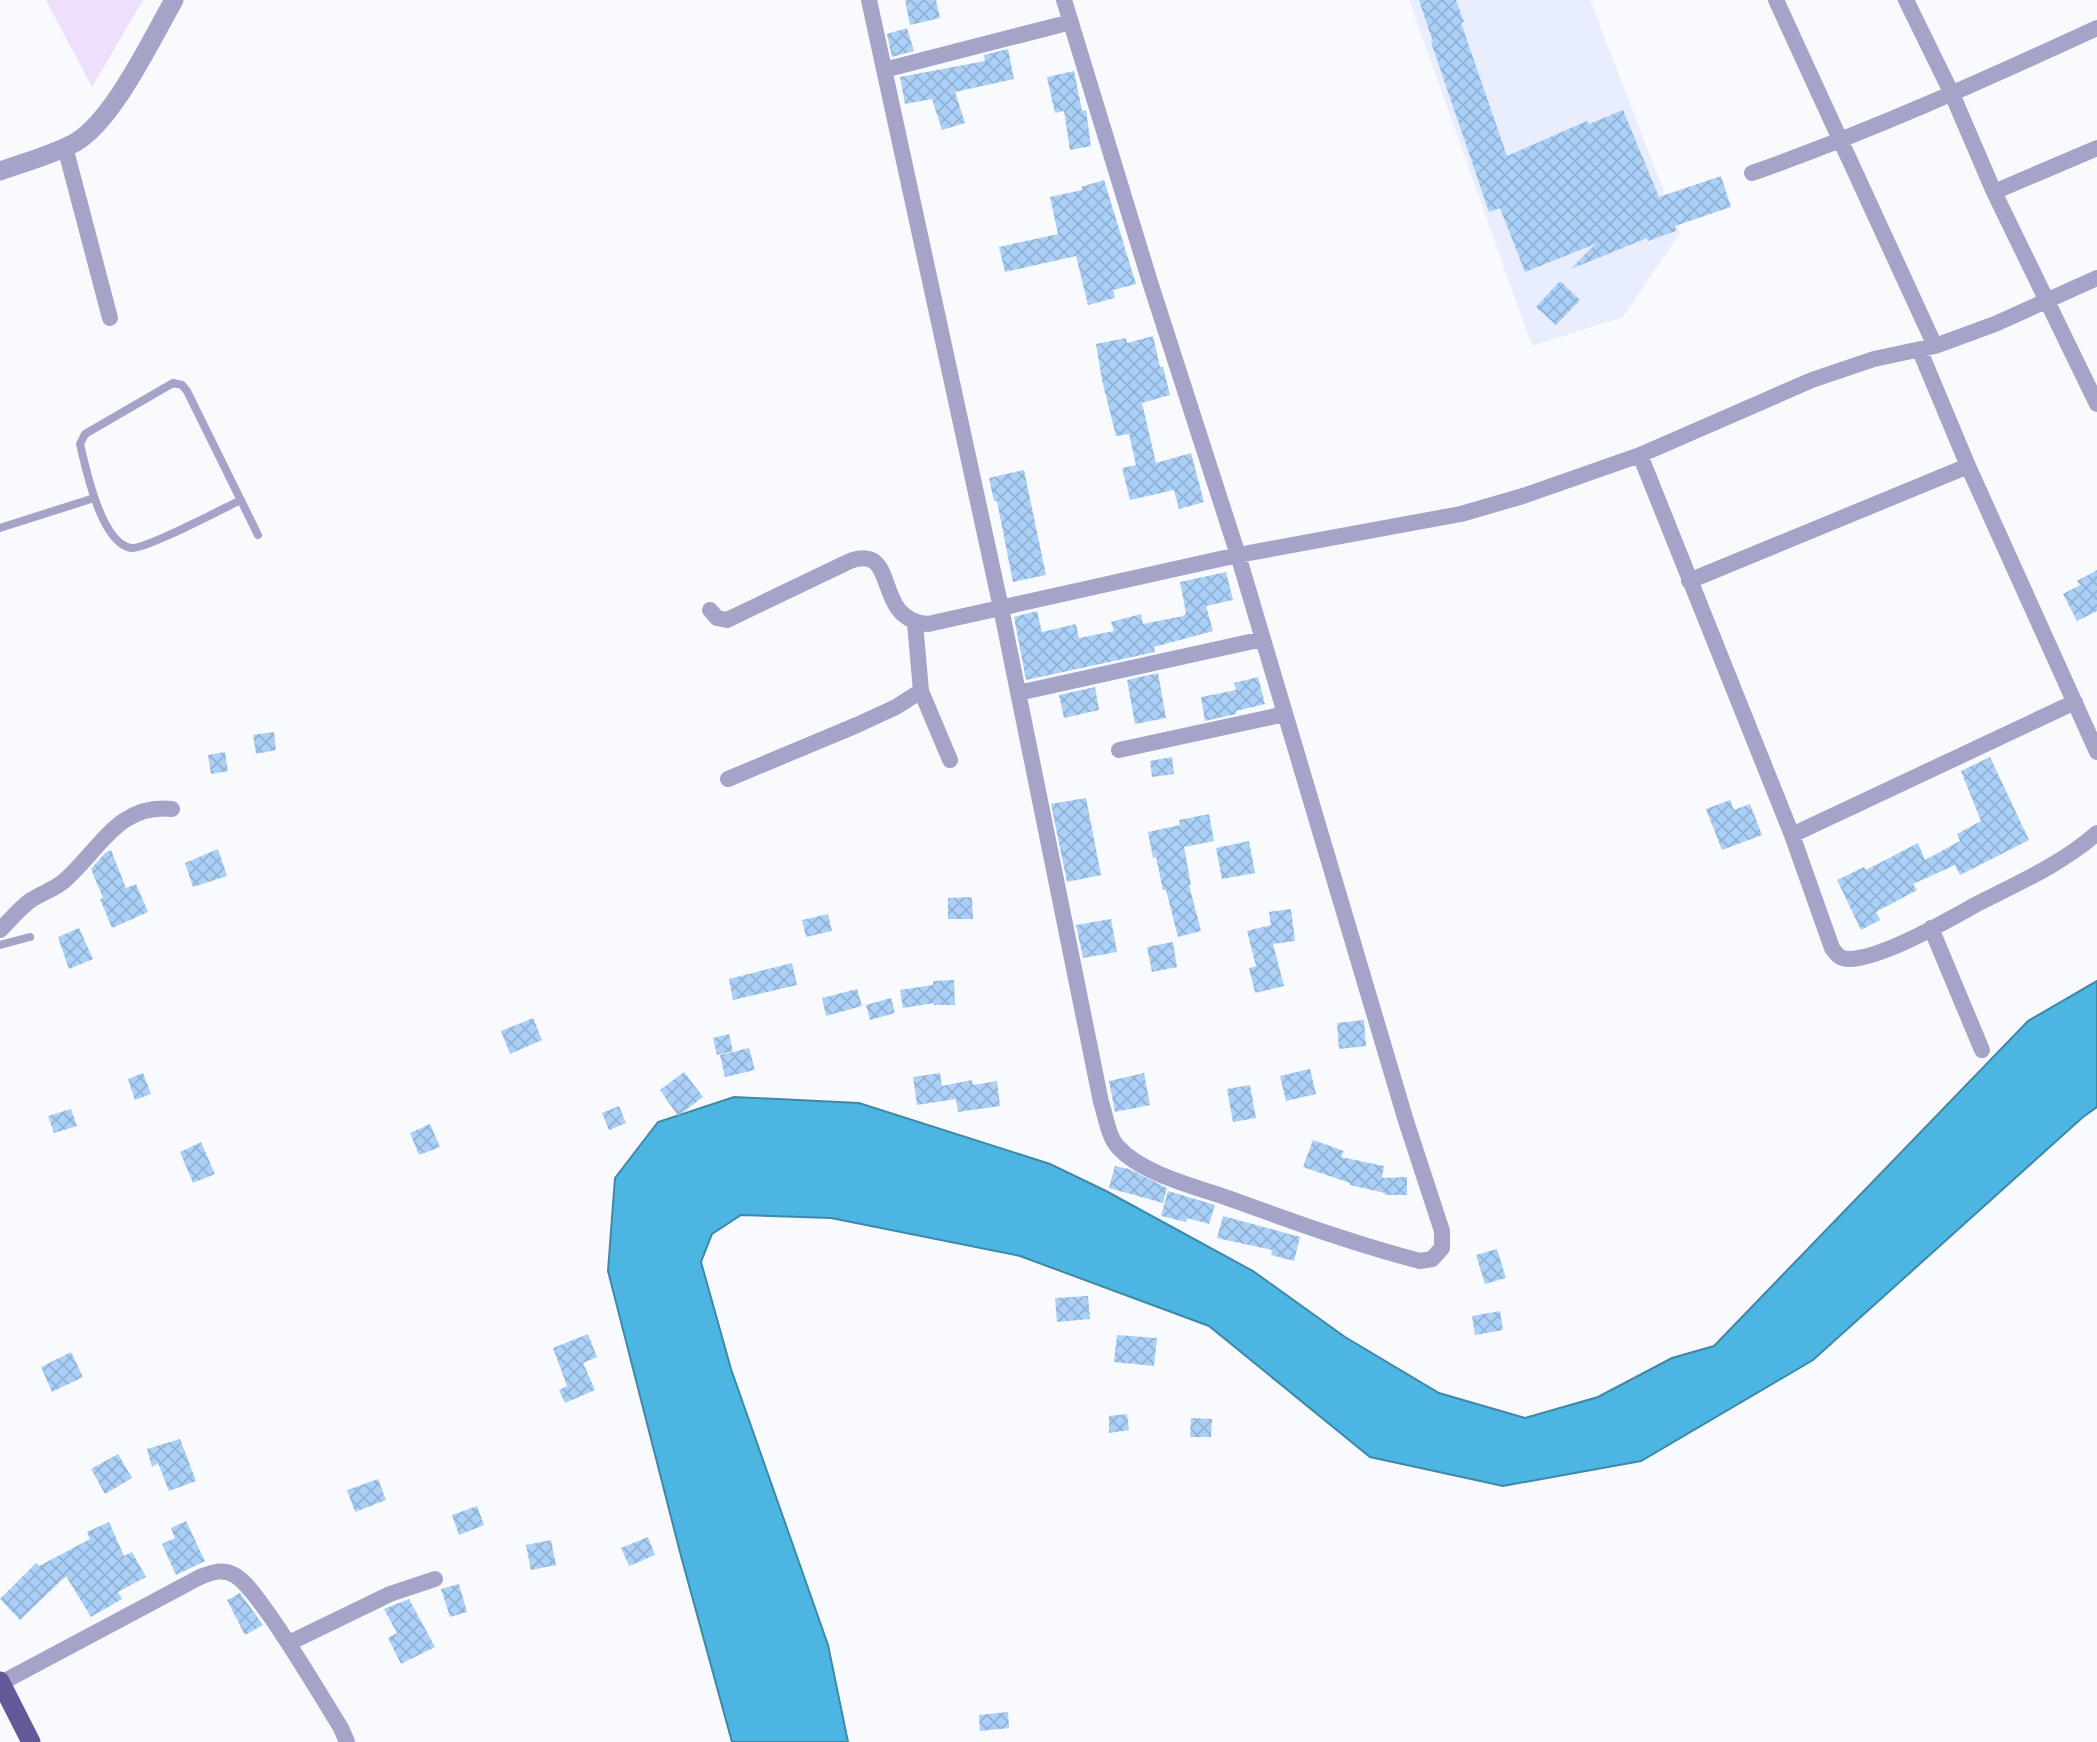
<svg xmlns="http://www.w3.org/2000/svg" width="2097" height="1742" viewBox="0 0 2097 1742" font-family="Signika,sans-serif">
	<style>
		.built { fill: #e8eefe }
		.green { fill: #eee0fc }
		.water { fill: #4db5e2; stroke: #3e88a8; stroke-width: 2 }
		.building { fill: url(#building-cross-hatch) }
		.lines { fill: none; stroke-linecap: round; stroke-linejoin: round }
		.service { stroke: #a5a3c7; stroke-width: 8 }
		.minor { stroke: #a5a3c7; stroke-width: 16 }
		.tertiary { stroke: #a5a3c7; stroke-width: 19 }
		.primary { stroke: #615998; stroke-width: 19 }
	</style>
	<defs>
		<pattern id="building-cross-hatch" width="8" height="8" patternUnits="userSpaceOnUse" patternTransform="scale(1.75)"><rect width="8" height="8" fill="#aad0f8"/><path d="M0 0l8 8M0 8l8-8" fill="none" stroke="#92b2d4"/></pattern>
	</defs>
	<rect width="100%" height="100%" fill="#f9fafe"/>
	<!-- built -->
	<path class="built" d="M1409,0H1590L1680,233L1623,317L1532,346Z"/>
	<!-- green -->
	<path class="green" d="M46,0H143L92,87Z"/>
	<!-- water -->
	<path class="water" d="M2097,981V1107L2083,1117L1813,1360L1641,1461L1503,1486L1370,1457L1209,1326L1020,1256L831,1218L741,1215L712,1234L701,1262L731,1369L828,1645L848,1742H732L681,1556L608,1271L615,1178L658,1122L734,1097L859,1103L1050,1164L1106,1191L1253,1271L1345,1337L1439,1393L1525,1418L1598,1397L1672,1358L1714,1346L2028,1021Z"/>
	<!-- building -->
	<path class="building" d="M905,0H936L940,18L910,25Z
		M1419,0H1456L1464,22L1461,23L1507,156L1587,121L1589,124L1623,110L1659,197L1721,176L1731,207L1675,226L1676,231L1648,241L1647,238L1571,269L1595,244L1525,272L1500,208L1489,212L1431,42H1433Z
		M907,28L914,51L892,57L887,34Z
		M1008,49L1014,79L955,92L965,123L942,130L932,99L905,104L900,77L985,61L984,55Z
		M1074,71L1082,111L1086,110L1091,146L1070,150L1064,111L1055,113L1047,77Z
		M1104,180L1136,284L1113,290L1115,298L1088,305L1076,256L1005,272L999,247L1058,234L1050,197L1082,190L1081,187Z
		M1560,281L1580,300L1556,325L1536,307Z
		M1153,336L1160,367H1163L1170,395L1142,403L1156,463L1191,453L1204,502L1179,509L1174,490L1130,500L1122,468L1136,465L1129,434L1116,436L1102,380L1096,344L1126,338L1127,343Z
		M1024,470L1046,575L1013,582L997,501H994L989,478Z
		M2097,570V611L2077,621L2063,594L2080,585L2077,581Z
		M1226,572L1233,600L1206,606L1213,631L1154,647L1155,652L1026,680L1014,617L1037,611L1042,632L1076,624L1079,638L1114,631L1111,622L1141,614L1143,624L1183,616L1186,613L1180,582Z
		M1158,673L1166,718L1135,724L1127,680Z
		M1258,677L1265,704L1236,711V714L1205,721L1201,697L1236,690L1234,683Z
		M1095,687L1099,710L1064,718L1059,695Z
		M274,732L276,750L256,754L253,735Z
		M225,752L228,771L211,774L208,755Z
		M1172,757L1174,774L1152,777L1150,761Z
		M1990,757L2029,840L1960,875L1955,865L1913,884L1917,890L1876,912L1880,920L1861,930L1837,880L1864,867L1866,870L1918,843L1925,860L1960,841L1957,834L1981,821L1961,771Z
		M1086,798L1101,875L1067,882L1051,804Z
		M1730,800L1734,810L1750,804L1762,835L1722,850L1706,809Z
		M1209,814L1214,841L1184,847L1191,885H1189L1201,931L1178,937L1166,890H1163L1156,857L1153,858L1148,832L1180,825L1179,820Z
		M1249,841L1255,873L1222,879L1216,848Z
		M218,849L227,876L193,887L185,863Z
		M111,850L126,888L136,884L148,912L112,928L100,899L103,898L91,869L105,853Z
		M972,897L973,919H948V898Z
		M1291,909L1295,941L1273,944L1284,986L1255,993L1249,968L1256,966L1247,931L1271,925L1269,912Z
		M828,914L832,931L806,937L802,920Z
		M1111,919L1117,952L1083,958L1076,925Z
		M79,928L93,959L69,969L58,937Z
		M1173,942L1177,967L1152,972L1147,947Z
		M792,963L797,985L733,1000L729,979Z
		M954,980L955,1005H934V1003L903,1008L900,990L933,985V981Z
		M857,989L862,1006L826,1016L822,998Z
		M891,998L895,1013L870,1020L866,1005Z
		M533,1018L542,1040L510,1054L501,1031Z
		M1364,1020L1366,1046L1339,1049L1337,1023Z
		M729,1034L733,1051L717,1055L713,1038Z
		M749,1048L755,1070L725,1077L720,1055Z
		M1310,1069L1316,1094L1286,1101L1280,1076Z
		M684,1072L703,1097L678,1116L660,1090Z
		M143,1073L151,1094L135,1100L128,1079Z
		M940,1073L942,1086L972,1080L973,1085L997,1081L1000,1106L958,1112L956,1099L917,1105L913,1077Z
		M1144,1073L1150,1105L1115,1112L1109,1081Z
		M1250,1085L1256,1118L1233,1122L1227,1089Z
		M619,1106L626,1123L609,1130L602,1113Z
		M71,1109L77,1126L54,1133L48,1116Z
		M430,1124L440,1147L419,1155L410,1133Z
		M1313,1140L1344,1151L1341,1157L1384,1166L1382,1178L1407,1177V1195H1385V1193L1350,1185V1183L1303,1167Z
		M201,1142L215,1174L193,1183L180,1152Z
		M1115,1166L1129,1169L1167,1188L1163,1203L1109,1188Z
		M1168,1191L1215,1205L1209,1224L1187,1218L1186,1222L1161,1216Z
		M1223,1216L1300,1237L1294,1261L1271,1255L1272,1250L1217,1238Z
		M1497,1249L1506,1278L1485,1284L1476,1255Z
		M1088,1296L1090,1319L1057,1322L1055,1298Z
		M1500,1311L1503,1330L1475,1335L1472,1316Z
		M588,1334L597,1357L583,1363L595,1390L565,1403L559,1390L567,1386L553,1348Z
		M1117,1335L1157,1338L1154,1366L1114,1362Z
		M71,1352L83,1377L52,1392L41,1367Z
		M1127,1414L1129,1430L1109,1433V1416Z
		M1191,1418L1212,1419L1211,1437H1190Z
		M180,1439L196,1481L169,1491L158,1463L152,1467L147,1449Z
		M118,1454L132,1478L105,1494L91,1469Z
		M378,1479L386,1500L355,1512L347,1490Z
		M477,1506L484,1525L459,1535L452,1515Z
		M186,1521L205,1561L176,1575L162,1544L175,1538L171,1528Z
		M109,1522L124,1556L132,1552L146,1577L118,1592L122,1599L91,1617L66,1576L20,1620L0,1599L36,1563L39,1566L90,1539L87,1532Z
		M648,1537L655,1555L629,1566L621,1548Z
		M551,1540L556,1565L531,1570L526,1545Z
		M459,1584L467,1612L450,1617L441,1589Z
		M240,1593L263,1625L245,1635L227,1600Z
		M409,1599L435,1647L401,1664L388,1638L397,1633L384,1609Z
		M1008,1712L1009,1728L980,1731L979,1715Z"/>
	<g class="lines">
		<!-- service -->
		<path class="service" d="M241,500C224,508 145,550 131,548C101,543 86,469 80,444L85,434L173,383L182,385L187,391L258,535
			M0,528L94,498
			M0,945L30,937"/>
		<!-- minor -->
		<path class="minor" d="M869,0L1001,608L1101,1102C1106,1117 1108,1136 1118,1147C1141,1173 1193,1186 1225,1197C1289,1220 1354,1244 1420,1261L1432,1259L1442,1248V1231L1406,1121L1238,555L1150,282L1064,0
			M1776,0L1935,346
			M1906,0L1952,94L1994,192L2097,404
			M884,70L1071,22
			M65,147L110,318
			M1752,173C1871,131 1982,81 2097,28
			M1994,192L2097,148
			M1920,351L1968,466L2097,752
			M1640,455L1792,835L1832,948C1837,955 1840,959 1849,959C1883,958 1946,921 1977,904C2018,883 2062,864 2097,833
			M1689,581L1968,466
			M710,610L717,618L727,620L850,561C901,543 871,620 928,624L1238,555L1461,514L1523,496L1640,455L1812,380L1874,359L1935,346L1995,324L2097,278
			M915,623L921,691L950,760
			M1018,693L1263,639
			M1119,750L1285,714
			M728,779L857,725L896,707L921,691
			M1792,835L2075,702
			M1931,928L1982,1050
			M0,930C10,920 20,908 31,900C42,893 55,889 64,881C99,851 118,803 172,809
			M289,1643L390,1594L435,1579
			M1,1683L200,1577C212,1572 224,1568 236,1576C249,1585 259,1601 268,1613C294,1650 317,1689 341,1728L347,1742"/>
		<!-- tertiary -->
		<path class="tertiary" d="M0,171C25,162 53,155 76,142C114,119 151,40 174,0"/>
		<!-- primary -->
		<path class="primary" d="M0,1681L31,1742"/>
	</g>
</svg>
